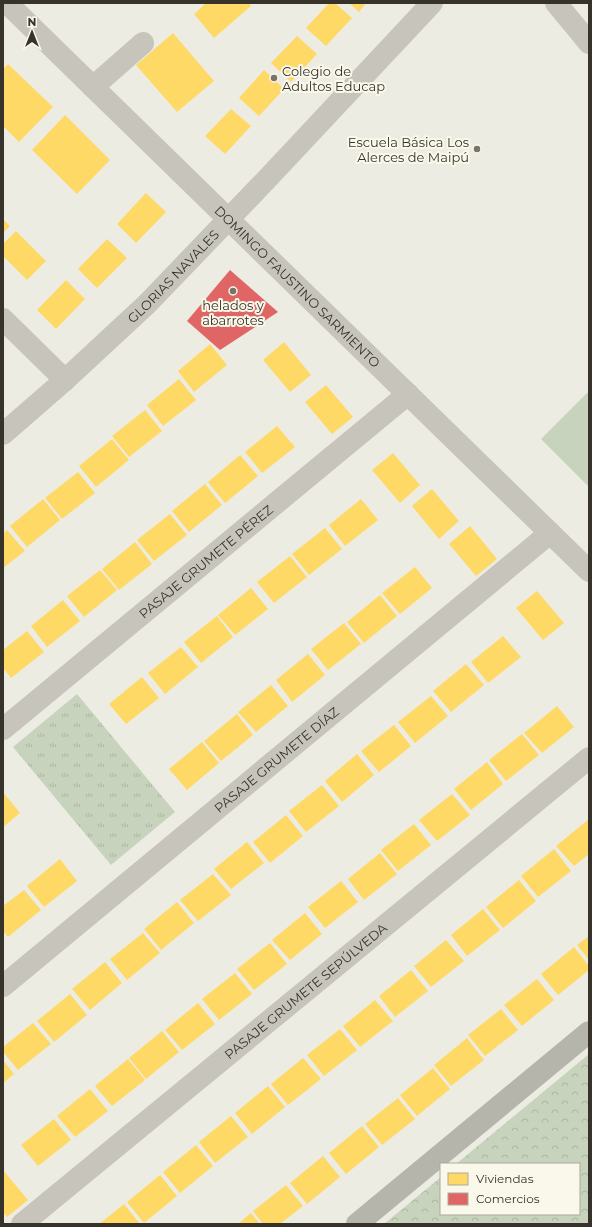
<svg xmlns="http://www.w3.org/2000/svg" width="592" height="1227" viewBox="0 0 592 1227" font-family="Montserrat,sans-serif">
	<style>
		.grass { fill: url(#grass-tufts) }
		.park { fill: url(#park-crowns) }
		.garden { fill: #c7d3bd }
		.homes { fill: #ffd966 }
		.shops { fill: #e06666 }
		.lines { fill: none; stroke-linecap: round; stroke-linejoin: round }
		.street { stroke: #c6c4bb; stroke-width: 22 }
		.secondary { stroke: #b6b5ac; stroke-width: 22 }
		.poi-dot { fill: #77746a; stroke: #f9f8ea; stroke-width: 1.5 }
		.labels { text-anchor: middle; stroke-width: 4; stroke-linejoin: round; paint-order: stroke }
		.poi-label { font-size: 13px; fill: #37332a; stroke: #f9f8ea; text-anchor: start }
		.street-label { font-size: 13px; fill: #37332a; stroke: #f9f8ea }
	</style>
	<defs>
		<pattern id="grass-tufts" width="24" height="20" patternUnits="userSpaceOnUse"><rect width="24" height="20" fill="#c7d3bd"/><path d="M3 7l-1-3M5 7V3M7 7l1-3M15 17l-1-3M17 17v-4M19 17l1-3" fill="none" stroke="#acb6a3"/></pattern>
		<pattern id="park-crowns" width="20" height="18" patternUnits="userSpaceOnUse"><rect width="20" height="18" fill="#c7d3bd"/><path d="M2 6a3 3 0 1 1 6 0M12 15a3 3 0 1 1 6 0" fill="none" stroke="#acb6a3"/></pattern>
	</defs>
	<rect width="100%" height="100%" fill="#edece2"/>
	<!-- grass -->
	<path class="grass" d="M77,694L175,812L111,865L13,747Z"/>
	<!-- park -->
	<path class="park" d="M589,1054V1224H384L441,1177V1214H579V1164H456Z"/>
	<!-- garden -->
	<path class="garden" d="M587,393L589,394V487L541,439Z"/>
	<!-- homes -->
	<path class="homes" d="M206,3H249L251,6L214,38L194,14Z
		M329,3H335L352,18L326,46L306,28Z
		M349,3H366L359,12Z
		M173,33L214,81L177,112L136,65Z
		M297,36L317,54L291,82L271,63Z
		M8,64L53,107L19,142L3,126V69Z
		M264,70L284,89L259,116L239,98Z
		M231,109L251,126L225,154L205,136Z
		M65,115L110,160L77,194L32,150Z
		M146,193L166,212L136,243L117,224Z
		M3,219L10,226L3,233Z
		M16,231L46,261L27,280L3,256V244Z
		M107,239L127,258L97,288L78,269Z
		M66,280L85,299L56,329L37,310Z
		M284,342L311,375L290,392L263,360Z
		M210,344L227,365L194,392L178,371Z
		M179,379L196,400L163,426L147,405Z
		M326,385L353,417L332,434L305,402Z
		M145,410L162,431L129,457L112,436Z
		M277,426L295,447L262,473L245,452Z
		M112,439L129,460L96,487L79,466Z
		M393,453L420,485L400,503L372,470Z
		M240,455L258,476L225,503L208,482Z
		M78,472L95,493L62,519L45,498Z
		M205,484L222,505L189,532L172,511Z
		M432,489L459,521L439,539L412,506Z
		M43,499L60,520L27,547L10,526Z
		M361,499L378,520L345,546L329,525Z
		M170,514L187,535L154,561L137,540Z
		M470,526L497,559L476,576L449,544Z
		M325,528L342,549L309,575L292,554Z
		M7,530L25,551L3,568V534Z
		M135,542L152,564L119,590L102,569Z
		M290,556L307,577L274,603L257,582Z
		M415,567L432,588L400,614L382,593Z
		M100,570L117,590L84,617L67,596Z
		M251,588L268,609L235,635L218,615Z
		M537,591L564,623L543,640L516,608Z
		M380,595L397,616L364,643L347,622Z
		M63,600L80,621L47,647L31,626Z
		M217,616L233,637L201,663L184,642Z
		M344,623L361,644L328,670L311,649Z
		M27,631L44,652L11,678L3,668V650Z
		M503,636L521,657L488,683L471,662Z
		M181,647L198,667L165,694L148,673Z
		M308,654L325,675L292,702L276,680Z
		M466,664L484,685L451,712L433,691Z
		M142,677L159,698L126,724L109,704Z
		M271,685L288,706L256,732L238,712Z
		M431,696L448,716L415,743L398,722Z
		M557,706L574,727L542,753L524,733Z
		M237,714L253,735L221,761L204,741Z
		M394,725L411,746L379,772L361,751Z
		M522,734L539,755L506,781L489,760Z
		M202,742L219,763L187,790L169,769Z
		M357,754L374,775L342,802L325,781Z
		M487,762L503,784L471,810L454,789Z
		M322,785L339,806L306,832L289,811Z
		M3,792L20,813L3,827Z
		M452,794L470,815L437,841L419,820Z
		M286,815L303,836L270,863L253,842Z
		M589,819V854L574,866L556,846Z
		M414,824L431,845L398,871L381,850Z
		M247,842L264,863L231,889L214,869Z
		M554,849L571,871L538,897L521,876Z
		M380,853L397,874L364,900L348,879Z
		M60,859L77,881L44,907L27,886Z
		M213,874L231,895L198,921L180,900Z
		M519,880L536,901L503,928L486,907Z
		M341,881L358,902L325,928L308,907Z
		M24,890L41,910L8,937L3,931V906Z
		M177,902L194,923L161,950L144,929Z
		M483,909L500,930L467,956L451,935Z
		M305,913L322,934L290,960L272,940Z
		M143,933L160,953L127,980L110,959Z
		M589,936V960L577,945Z
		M446,940L464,961L431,987L414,966Z
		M270,943L287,964L254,990L237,969Z
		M574,947L589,966V970L558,995L541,974Z
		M105,962L122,983L90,1010L72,989Z
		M411,970L428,991L395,1017L379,996Z
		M235,973L252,994L219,1020L202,999Z
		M537,979L554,1000L522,1026L504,1005Z
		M70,994L87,1015L54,1042L37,1021Z
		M375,1000L393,1021L360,1047L343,1026Z
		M198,1003L215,1024L182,1050L165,1030Z
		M501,1009L518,1030L485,1056L468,1035Z
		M33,1023L51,1044L18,1070L3,1052V1047Z
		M340,1029L357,1050L324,1076L307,1055Z
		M162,1031L179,1052L146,1079L129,1058Z
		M467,1038L484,1060L451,1086L434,1065Z
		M303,1058L321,1079L288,1105L271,1084Z
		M128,1059L145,1080L112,1106L95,1086Z
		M3,1060L14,1074L3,1083Z
		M433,1068L450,1089L417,1116L400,1095Z
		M268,1086L285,1107L252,1134L235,1113Z
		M90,1089L108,1111L75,1137L57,1116Z
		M398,1098L415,1119L382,1145L365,1124Z
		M231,1116L248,1137L215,1163L199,1142Z
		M54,1119L71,1140L38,1166L21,1145Z
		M362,1126L379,1147L346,1174L329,1153Z
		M196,1145L213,1166L180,1193L163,1172Z
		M323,1156L340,1177L307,1204L290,1183Z
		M3,1170L28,1200L7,1217L3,1212Z
		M160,1175L177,1196L144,1223L127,1202Z
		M286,1185L303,1206L280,1224H263L253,1211Z
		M124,1204L140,1224H99L108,1217Z
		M251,1213L260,1224H238Z"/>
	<!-- shops -->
	<path class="shops" d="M230,270L278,312L220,350L187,321Z"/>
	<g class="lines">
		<!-- street -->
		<g class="street">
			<path id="s1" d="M7,3L589,571"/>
			<path d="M556,3L589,43"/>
			<path d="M93,87L143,43"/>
			<path d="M3,319L65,380"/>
			<path id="s2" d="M3,434L65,380L147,304L267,179L432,3"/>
			<path id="s3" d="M3,729L408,394"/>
			<path id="s4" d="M3,986L550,533"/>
			<path id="s5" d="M22,1224L589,758"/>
		</g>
		<!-- secondary -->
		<path class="secondary" d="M357,1224L589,1032"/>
	</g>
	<!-- markers -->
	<g class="poi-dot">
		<circle cx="274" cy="78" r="4"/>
		<circle cx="477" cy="149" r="4"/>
		<circle cx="233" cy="291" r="4"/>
	</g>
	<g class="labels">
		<!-- poi labels -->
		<g class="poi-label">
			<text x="282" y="76">Colegio de<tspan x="282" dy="15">Adultos Educap</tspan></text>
			<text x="469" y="147" text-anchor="end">Escuela Básica Los<tspan x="469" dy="15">Alerces de Maipú</tspan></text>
			<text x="233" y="310" text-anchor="middle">helados y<tspan x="233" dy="15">abarrotes</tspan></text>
		</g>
		<!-- street labels -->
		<g class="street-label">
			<text dy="5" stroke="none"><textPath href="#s2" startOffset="232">GLORIAS NAVALES</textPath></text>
			<text dy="5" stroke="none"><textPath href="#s1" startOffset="406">DOMINGO FAUSTINO SARMIENTO</textPath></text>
			<text dy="5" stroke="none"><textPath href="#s3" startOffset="263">PASAJE GRUMETE PÉREZ</textPath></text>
			<text dy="5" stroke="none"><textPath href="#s4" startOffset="355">PASAJE GRUMETE DÍAZ</textPath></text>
			<text dy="5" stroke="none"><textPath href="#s5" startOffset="367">PASAJE GRUMETE SEPÚLVEDA</textPath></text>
		</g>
	</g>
	<!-- border -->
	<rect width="592" height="1227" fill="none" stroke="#37332a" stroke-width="8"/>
	<!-- legend -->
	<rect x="440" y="1163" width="140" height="52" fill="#f9f8ea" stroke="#aba99d"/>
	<rect x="448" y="1173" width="20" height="12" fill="#ffd966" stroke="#aba99d"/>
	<text x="476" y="1183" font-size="12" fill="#37332a">Viviendas</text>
	<rect x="448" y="1193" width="20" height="12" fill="#e06666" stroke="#aba99d"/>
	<text x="476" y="1203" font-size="12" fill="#37332a">Comercios</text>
	<!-- north arrow -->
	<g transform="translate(32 32)" stroke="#f9f8ea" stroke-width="3" paint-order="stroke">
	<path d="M0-3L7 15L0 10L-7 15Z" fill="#37332a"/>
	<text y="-6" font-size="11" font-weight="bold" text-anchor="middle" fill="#37332a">N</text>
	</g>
</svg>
